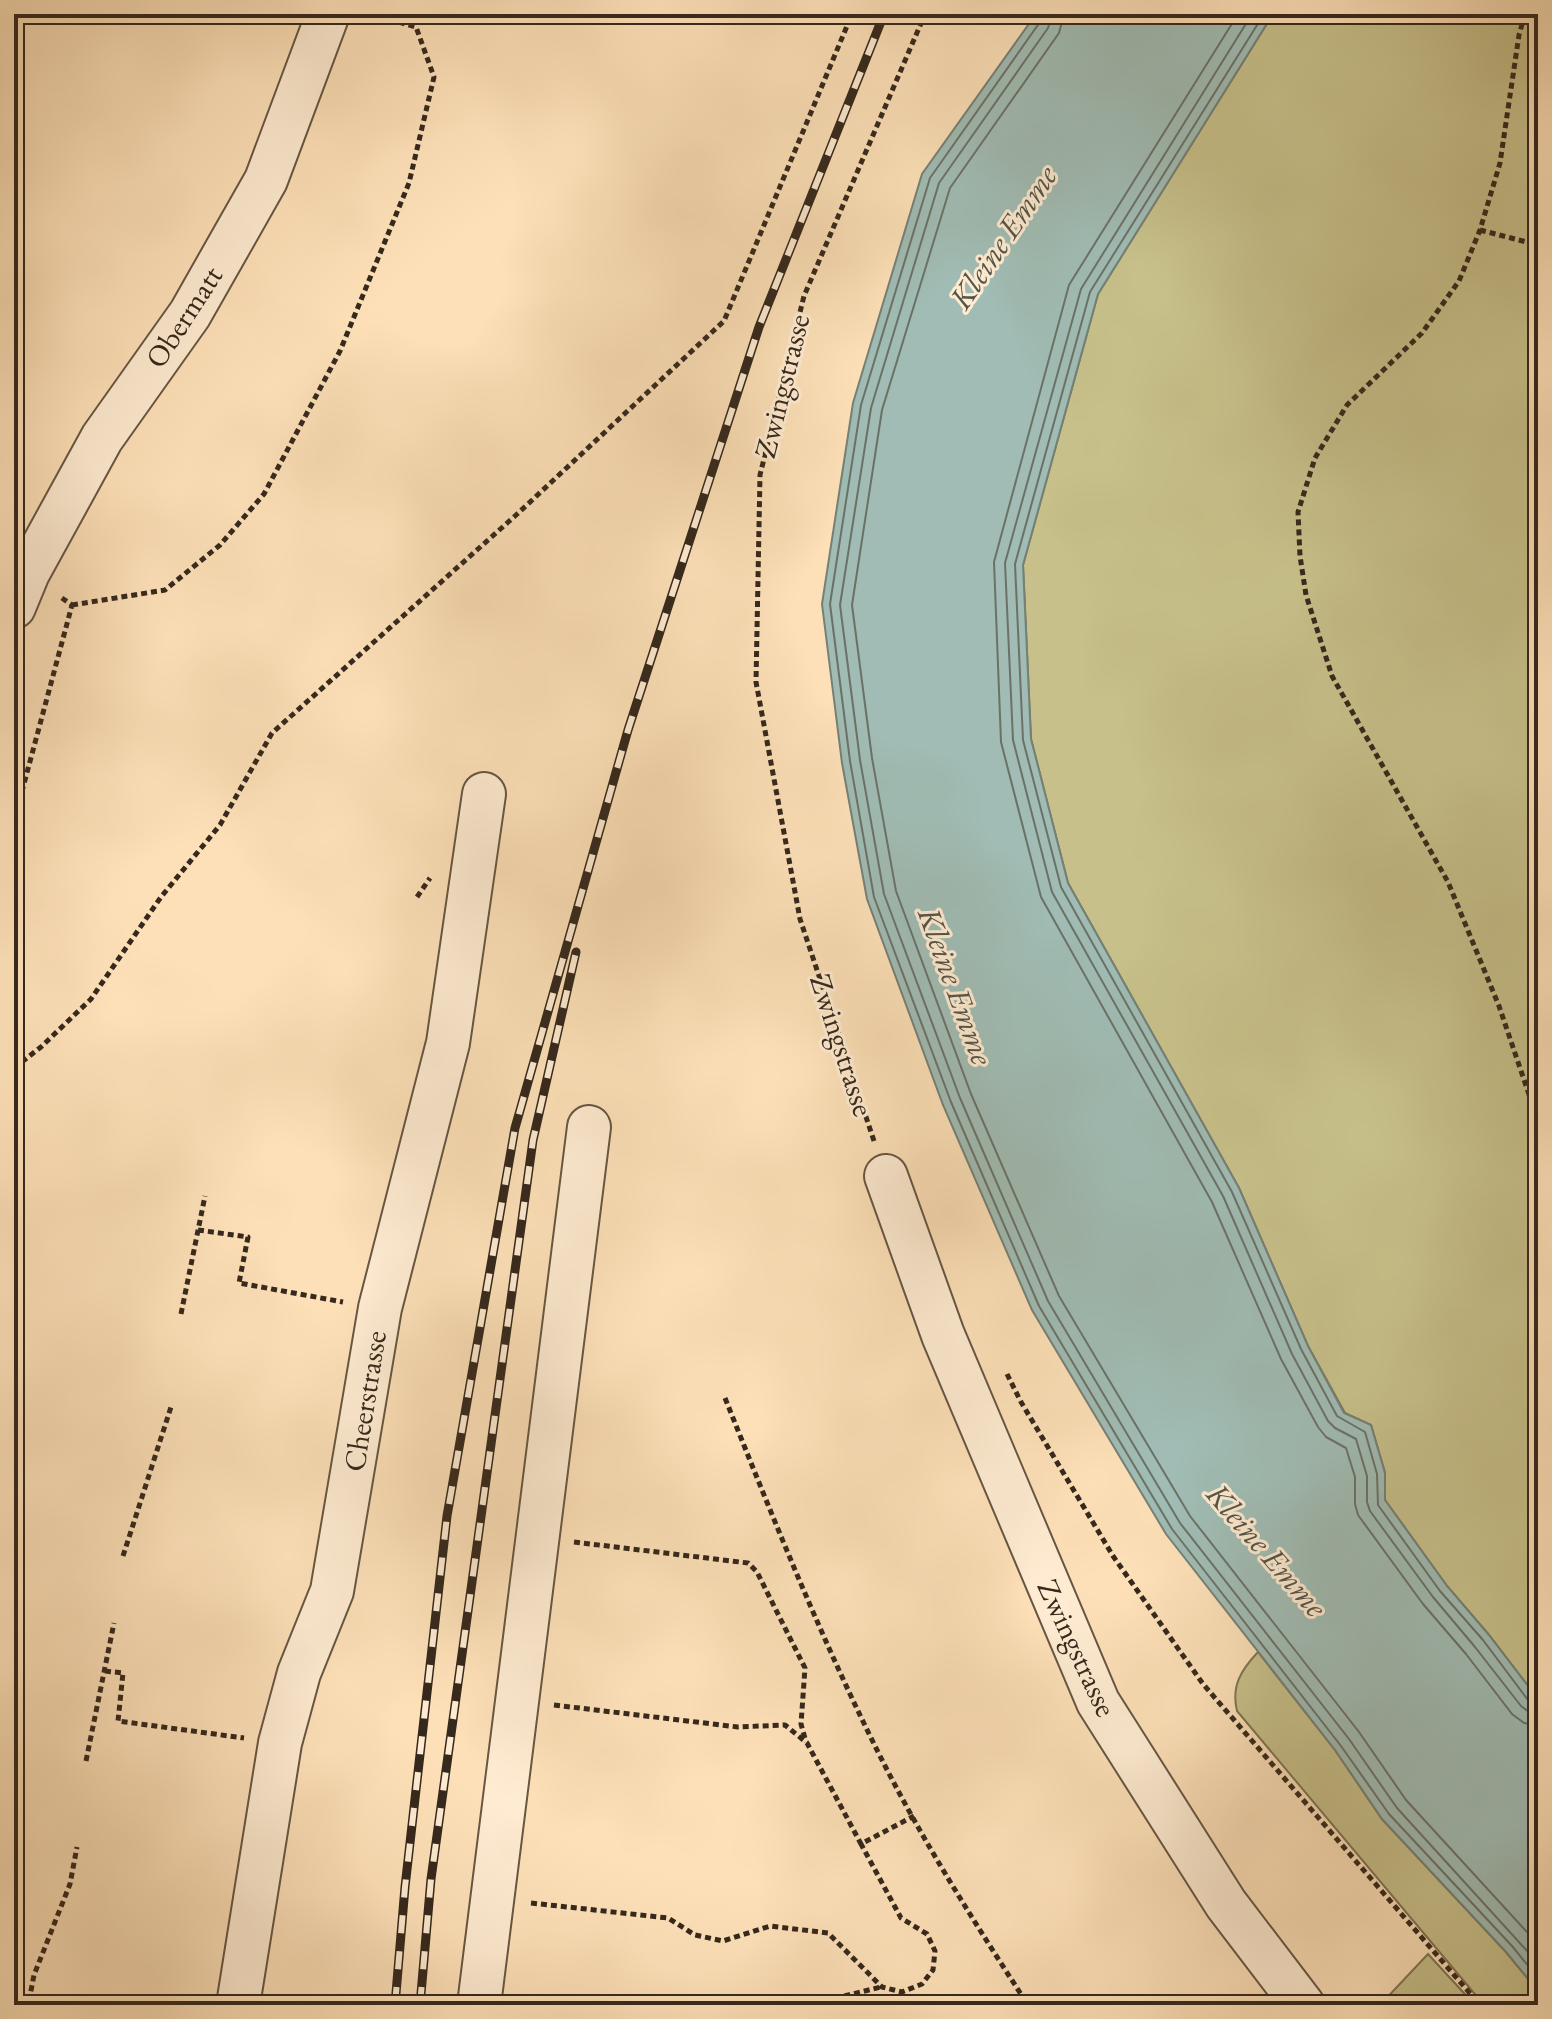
<svg xmlns="http://www.w3.org/2000/svg" width="1552" height="2019" viewBox="0 0 1552 2019" font-family="'EB Garamond',serif">
	<style>
		.green { fill: #c7c08a; stroke: #7e7453; stroke-width: 2 }
		.water { fill: #a0bcb4; stroke: #758177; stroke-width: 2 }
		.lines { fill: none; stroke-linecap: round; stroke-linejoin: round }
		.shore { stroke: #6a7268; stroke-width: 2 }
		.minor-casing { stroke: #675643; stroke-width: 46 }
		.path { stroke: #35281c; stroke-width: 5; stroke-dasharray: 6 4; stroke-linecap: butt }
		.minor { stroke: #feebd1; stroke-width: 42 }
		.rail-casing { stroke: #35281c; stroke-width: 9 }
		.rail { stroke: #feebd1; stroke-width: 6; stroke-dasharray: 18; stroke-linecap: butt }
		.labels { text-anchor: middle; stroke-width: 6; stroke-linejoin: round; paint-order: stroke }
		.street-label { font-size: 30px; fill: #35281c; stroke: #feebd1 }
		.water-label { font-size: 32px; font-style: italic; fill: #55544a; stroke: #feebd1 }
	</style>
	<rect width="100%" height="100%" fill="#fde0b8"/>
	<filter id="stains"><feTurbulence type="fractalNoise" baseFrequency=".0025" numOctaves="4"/><feColorMatrix values="0 0 0 0 .2 0 0 0 0 .09 0 0 0 0 .02 0 0 0 .5 -.17"/></filter>
	<radialGradient id="worn" r=".72"><stop offset=".6" stop-color="#630" stop-opacity="0"/><stop offset="1" stop-color="#630" stop-opacity=".3"/></radialGradient>
	<!-- green -->
	<path class="green" d="M1273,14H1538V1699L1489,1635L1447,1586L1385,1500V1473L1371,1425L1345,1413L1308,1346L1239,1188L1068,883L1031,739L1023,565L1098,294Z
		M1258,1652L1335,1750L1382,1819L1506,1952L1538,1991V2005H1484L1237,1711C1231,1686 1241,1670 1258,1652Z
		M1428,1954L1475,2005H1380Z"/>
	<!-- water -->
	<path class="water" d="M1036,14H1273L1098,294L1023,565L1031,739L1068,883L1239,1188L1308,1346L1344,1413L1371,1425L1385,1473V1500L1447,1586L1489,1635L1538,1699V1991L1506,1952L1382,1819L1335,1750L1166,1534L1032,1310L943,1105L867,899L842,763L822,604L853,403L922,174Z"/>
	<g class="lines">
		<!-- shore -->
		<path class="shore" d="M1041,14L1040,22L930,178L861,405L830,604L850,761L874,897L951,1102L1039,1306L1172,1529L1341,1746L1389,1814L1512,1946L1538,1978
			M1052,14L1048,28L939,183L871,408L840,605L860,760L884,894L960,1098L1048,1301L1180,1523L1349,1739L1397,1808L1538,1963
			M1064,14L1059,33L950,188L882,410L852,605L872,758L896,891L971,1094L1059,1296L1190,1516L1359,1732L1406,1800L1538,1944
			M1238,14L1069,285L994,562L1001,742L1041,897L1212,1202L1281,1359L1318,1427L1326,1437L1346,1448L1355,1477V1504L1358,1515L1423,1604L1466,1654L1512,1714L1524,1723L1538,1725
			M1252,14L1081,289L1005,563L1013,740L1052,892L1223,1196L1292,1354L1328,1421L1335,1428L1356,1439L1367,1476V1502L1370,1511L1433,1597L1475,1647L1521,1706L1529,1712L1538,1713
			M1264,14L1090,292L1015,564L1023,740L1061,887L1232,1192L1301,1349L1337,1416L1365,1432L1377,1474L1378,1505L1440,1591L1483,1640L1528,1700L1538,1703"/>
		<!-- minor casing -->
		<g class="minor-casing">
			<path id="minor" d="M14,607L28,573L102,438L190,314L266,180L328,14
				M886,1176L943,1335L1098,1702L1226,1904L1303,2005
				M238,2005L280,1743L299,1673L332,1591L380,1308L448,1043L484,794
				M479,2005L589,1127"/>
		</g>
		<!-- path -->
		<path class="path" d="M1525,14L1519,35L1500,163L1480,230L1459,281L1422,333L1347,405L1315,458L1298,512L1300,556L1306,595L1332,676L1448,882L1499,1006L1538,1121
			M1480,230L1538,245
			M72,605L165,590L220,545L264,494L340,351L409,183L434,77L416,27L371,14
			M14,821L72,605L59,596
			M417,897L430,878
			M14,1068L41,1047L91,999L161,897L220,825L272,733L515,516L724,321L852,14
			M874,1141L800,919L756,682L760,475L804,296L925,14
			M198,1230L248,1237L239,1283L343,1302
			M181,1314L205,1196
			M1007,1374L1021,1402L1113,1556L1203,1684L1480,2005
			M725,1398C773,1518 821,1638 879,1754C922,1840 976,1925 1028,2005
			M574,1542L748,1563L757,1572L805,1668L801,1724L806,1742
			M123,1556L171,1407
			M105,1671L123,1673L118,1721L244,1738
			M554,1705L738,1727L785,1725L807,1743L861,1844L914,1816
			M86,1761L114,1623
			M531,1903L668,1918L695,1935L723,1941L770,1926L828,1933L882,1987L902,1992L922,1984L933,1970L935,1951L927,1934L901,1918L861,1844
			M29,2001L34,1975L70,1884L77,1847
			M827,2005L836,1998L881,1987"/>
		<!-- minor -->
		<use href="#minor" class="minor"/>
		<!-- rail casing -->
		<g class="rail-casing">
			<path id="rail" d="M395,2005L405,1887L447,1516L515,1128L628,730L759,327L884,14
				M420,2005L431,1879L533,1140L576,952"/>
		</g>
		<!-- rail -->
		<use href="#rail" class="rail"/>
	</g>
	<g class="labels">
		<!-- street labels -->
		<g class="street-label">
			<text transform="translate(184 317) rotate(-57)" y="10">Obermatt</text>
			<text transform="translate(782 386) rotate(-76)" y="10">Zwingstrasse</text>
			<text transform="translate(842 1045) rotate(72)" y="10">Zwingstrasse</text>
			<text transform="translate(365 1401) rotate(-81)" y="10">Cheerstrasse</text>
			<text transform="translate(1077 1648) rotate(65)" y="10">Zwingstrasse</text>
		</g>
		<!-- water labels -->
		<g class="water-label">
			<text transform="translate(1003 237) rotate(-56)" y="11">Kleine Emme</text>
			<text transform="translate(956 986) rotate(70)" y="11">Kleine Emme</text>
			<text transform="translate(1267 1550) rotate(49)" y="11">Kleine Emme</text>
		</g>
	</g>
	<!-- margin -->
	<rect width="1552" height="2019" fill="none" stroke="#fde0b8" stroke-width="48"/>
	<rect x="16" y="16" width="1520" height="1987" fill="none" stroke="#35281c" stroke-width="4"/>
	<rect x="24" y="24" width="1504" height="1971" fill="none" stroke="#35281c" stroke-width="2"/>
	<rect width="100%" height="100%" filter="url(#stains)"/>
	<rect width="100%" height="100%" fill="url(#worn)"/>
</svg>
